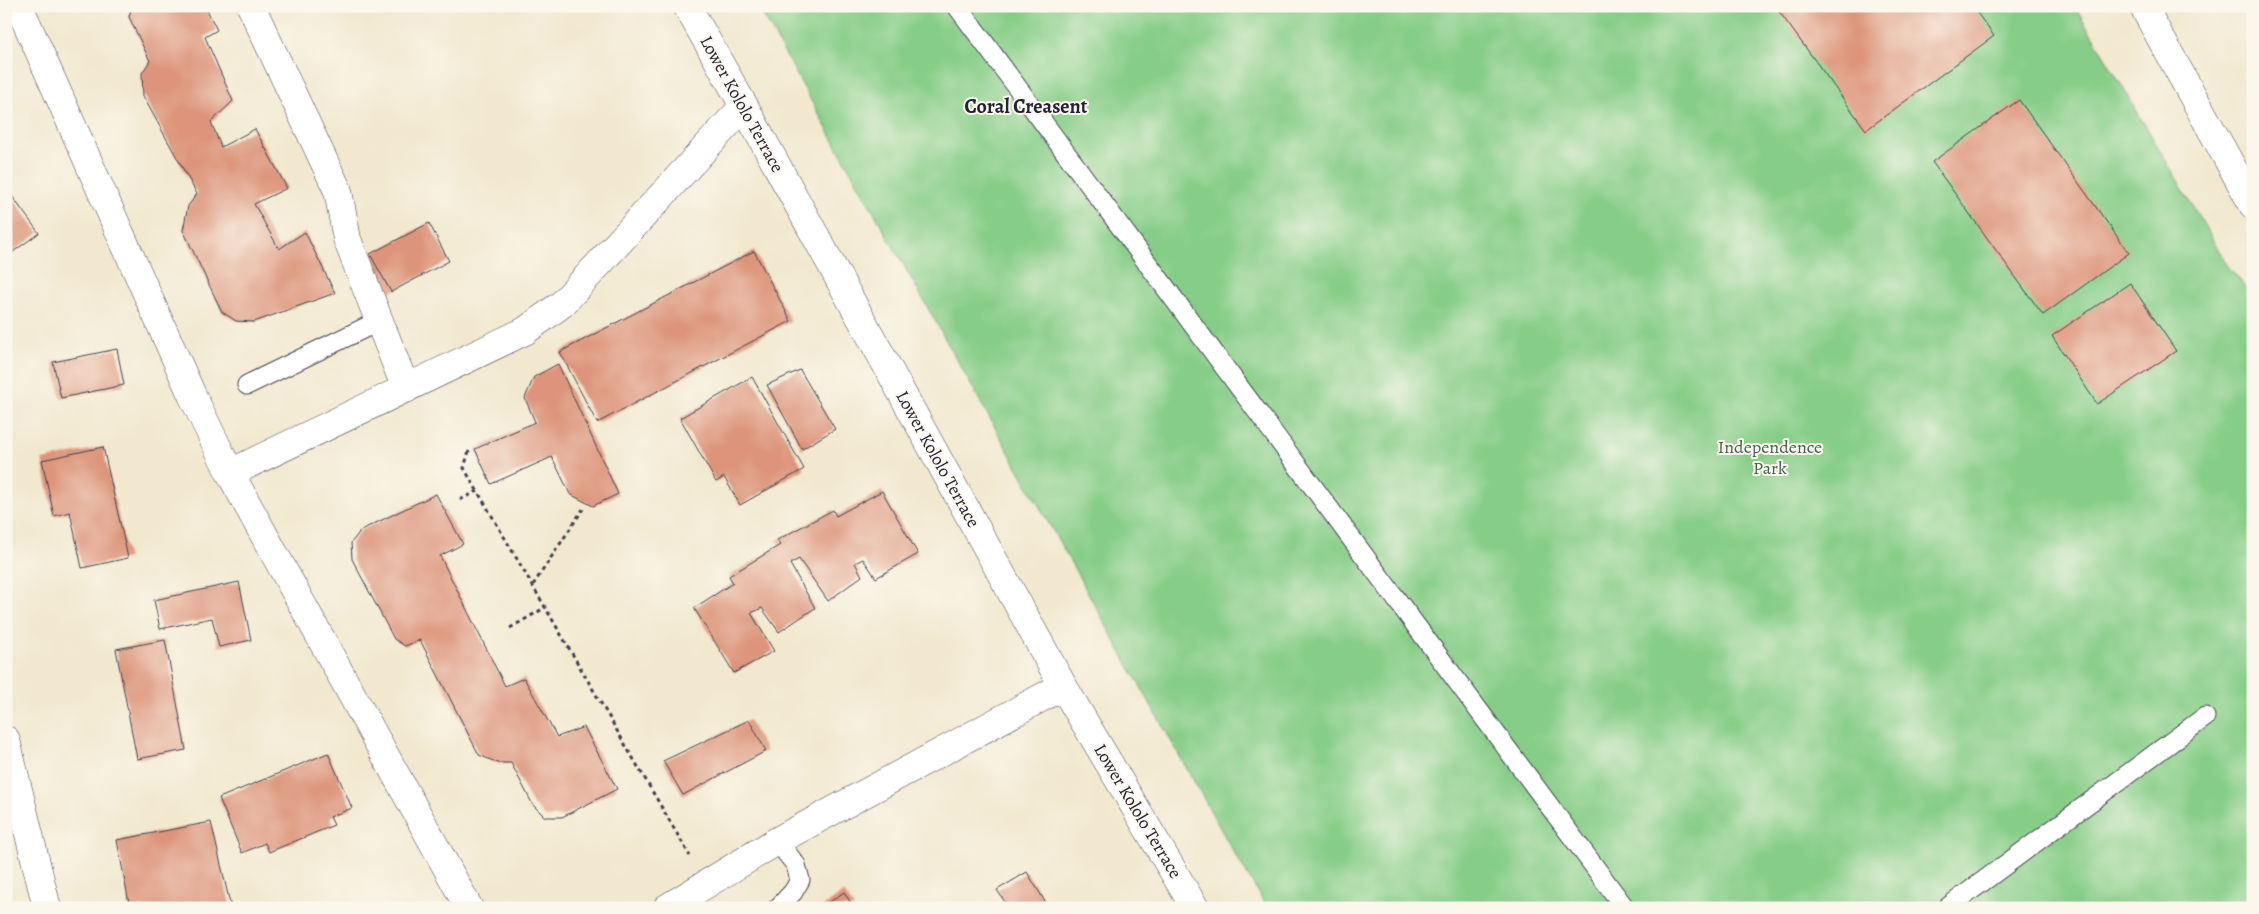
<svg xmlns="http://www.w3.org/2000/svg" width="2259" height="914" viewBox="0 0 2259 914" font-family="Alegreya,serif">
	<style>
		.green { fill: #86cd87; stroke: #547861 }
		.building { fill: #dd947a }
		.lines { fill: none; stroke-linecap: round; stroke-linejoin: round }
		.service-casing { stroke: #414051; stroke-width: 21 }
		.minor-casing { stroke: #414051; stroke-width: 29 }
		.tertiary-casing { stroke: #414051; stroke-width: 29 }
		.secondary-casing { stroke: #414051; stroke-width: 29 }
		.path { stroke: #414051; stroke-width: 3; stroke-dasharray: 4 4; stroke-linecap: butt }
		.service { stroke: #fff; stroke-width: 19 }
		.minor { stroke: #fff; stroke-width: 28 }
		.tertiary { stroke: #fff; stroke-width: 28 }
		.secondary { stroke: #fff; stroke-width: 28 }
		.labels { text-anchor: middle; stroke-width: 4; stroke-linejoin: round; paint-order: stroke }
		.street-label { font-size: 18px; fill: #22223b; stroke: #fbf7ec }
		.park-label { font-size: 18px; fill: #455e56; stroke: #fbf7ec }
		.quarter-label { font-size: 20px; font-weight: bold; fill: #22223b; stroke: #fbf7ec }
	</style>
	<rect width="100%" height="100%" fill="#fbf7ec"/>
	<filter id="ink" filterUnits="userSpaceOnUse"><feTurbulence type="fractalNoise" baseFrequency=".02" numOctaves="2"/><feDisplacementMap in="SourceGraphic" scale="10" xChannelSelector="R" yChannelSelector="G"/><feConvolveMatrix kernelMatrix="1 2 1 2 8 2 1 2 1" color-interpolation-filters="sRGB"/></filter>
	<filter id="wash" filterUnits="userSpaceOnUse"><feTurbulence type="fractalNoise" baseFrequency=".0096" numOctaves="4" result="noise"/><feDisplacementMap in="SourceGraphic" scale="20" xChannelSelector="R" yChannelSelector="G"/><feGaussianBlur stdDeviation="1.12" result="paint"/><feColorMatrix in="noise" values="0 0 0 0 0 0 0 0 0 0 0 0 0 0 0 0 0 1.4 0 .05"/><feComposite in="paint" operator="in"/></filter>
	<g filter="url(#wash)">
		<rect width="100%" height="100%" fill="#f2e8cf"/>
		<!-- green -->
		<path class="green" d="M758,6H2075L2228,266L2253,296V908H1267L1228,842Z"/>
		<g id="blocks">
			<!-- building -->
			<path class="building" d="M132,6H205L217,30L205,37L233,101L211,122L221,147L255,129L287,188L254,204L279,249L305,232L335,293L254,322L236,321L222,312L183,230L188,206L197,194L143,96L142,73L150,61L129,17Z
				M1775,6H1972L1994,36L1866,130Z
				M2019,100L2129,253L2043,315L1932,162Z
				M6,188L39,233L6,257Z
				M429,223L449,261L391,292L370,254Z
				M754,251L791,321L597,423L560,352Z
				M2130,283L2176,351L2097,404L2052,336Z
				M117,349L124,385L61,398L53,362Z
				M558,364L618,494L593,506L570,494L552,457L491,484L475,449L535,422L525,398L534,377Z
				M800,370L835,429L802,449L767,385Z
				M752,377L804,469L740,505L724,477L716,482L680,418Z
				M103,447L128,558L82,568L70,512L54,516L42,460Z
				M882,491L918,554L876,578L863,559L855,563L862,576L828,601L799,559L790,564L815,608L779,632L762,608L751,613L774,651L734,673L694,608L733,583L729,576L780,545L777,540L833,510L836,516Z
				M436,494L463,544L440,556L505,686L524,678L557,737L584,727L617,789L562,817H545L533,805L511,763H498L479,755L420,640L405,646L394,639L352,559L351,543L361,530Z
				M239,582L251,640L219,647L212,618L160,629L154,600Z
				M165,640L186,750L137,759L116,649Z
				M749,720L766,751L683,795L663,761Z
				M328,753L352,808L330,817L334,825L269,852L265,843L242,853L219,798Z
				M211,822L231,908H130L117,840Z
				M1027,872L1049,908H1009L997,890Z
				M844,892L854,908H821Z"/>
		</g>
	</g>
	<g filter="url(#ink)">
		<use href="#blocks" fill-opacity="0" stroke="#414051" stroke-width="1"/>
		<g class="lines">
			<!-- service casing -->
			<g class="service-casing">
				<path id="service" d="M957,6L1625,908
					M247,385L379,321
					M777,841L796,865L800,880L793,892L778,908
					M1947,908L2205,717"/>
			</g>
			<!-- minor casing -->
			<g class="minor-casing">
				<path id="minor" d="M19,6L192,395L230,473L469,908
					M251,6L338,191L347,239L406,389
					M230,473L525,331L562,304L744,106
					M6,740L47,908
					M667,908L777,841L1063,686"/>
			</g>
			<!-- tertiary casing -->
			<g class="tertiary-casing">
				<path id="tertiary" d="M687,6L744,106L1063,686L1195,908"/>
			</g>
			<!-- secondary casing -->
			<g class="secondary-casing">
				<path id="secondary" d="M2143,6L2253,205"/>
			</g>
			<!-- path -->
			<path class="path" d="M469,451L464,468L690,856
				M460,500L478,491
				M533,585L583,509
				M510,628L546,607"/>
			<!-- service -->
			<use href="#service" class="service"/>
			<!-- minor -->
			<use href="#minor" class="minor"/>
			<!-- tertiary -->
			<use href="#tertiary" class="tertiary"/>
			<!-- secondary -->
			<use href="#secondary" class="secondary"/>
		</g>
	</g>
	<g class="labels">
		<!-- street labels -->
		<g class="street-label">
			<text transform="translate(742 104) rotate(61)" y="6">Lower Kololo Terrace</text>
			<text transform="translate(938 459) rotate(61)" y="6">Lower Kololo Terrace</text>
			<text transform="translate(1138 811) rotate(59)" y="6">Lower Kololo Terrace</text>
		</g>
		<!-- park labels -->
		<g class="park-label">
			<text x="1770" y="453">Independence<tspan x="1770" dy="21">Park</tspan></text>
		</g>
		<!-- quarter labels -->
		<g class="quarter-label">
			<text x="1026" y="113">Coral Creasent</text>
		</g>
	</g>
	<!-- margin -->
	<rect width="2259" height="914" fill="none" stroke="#fbf7ec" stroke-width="25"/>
</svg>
